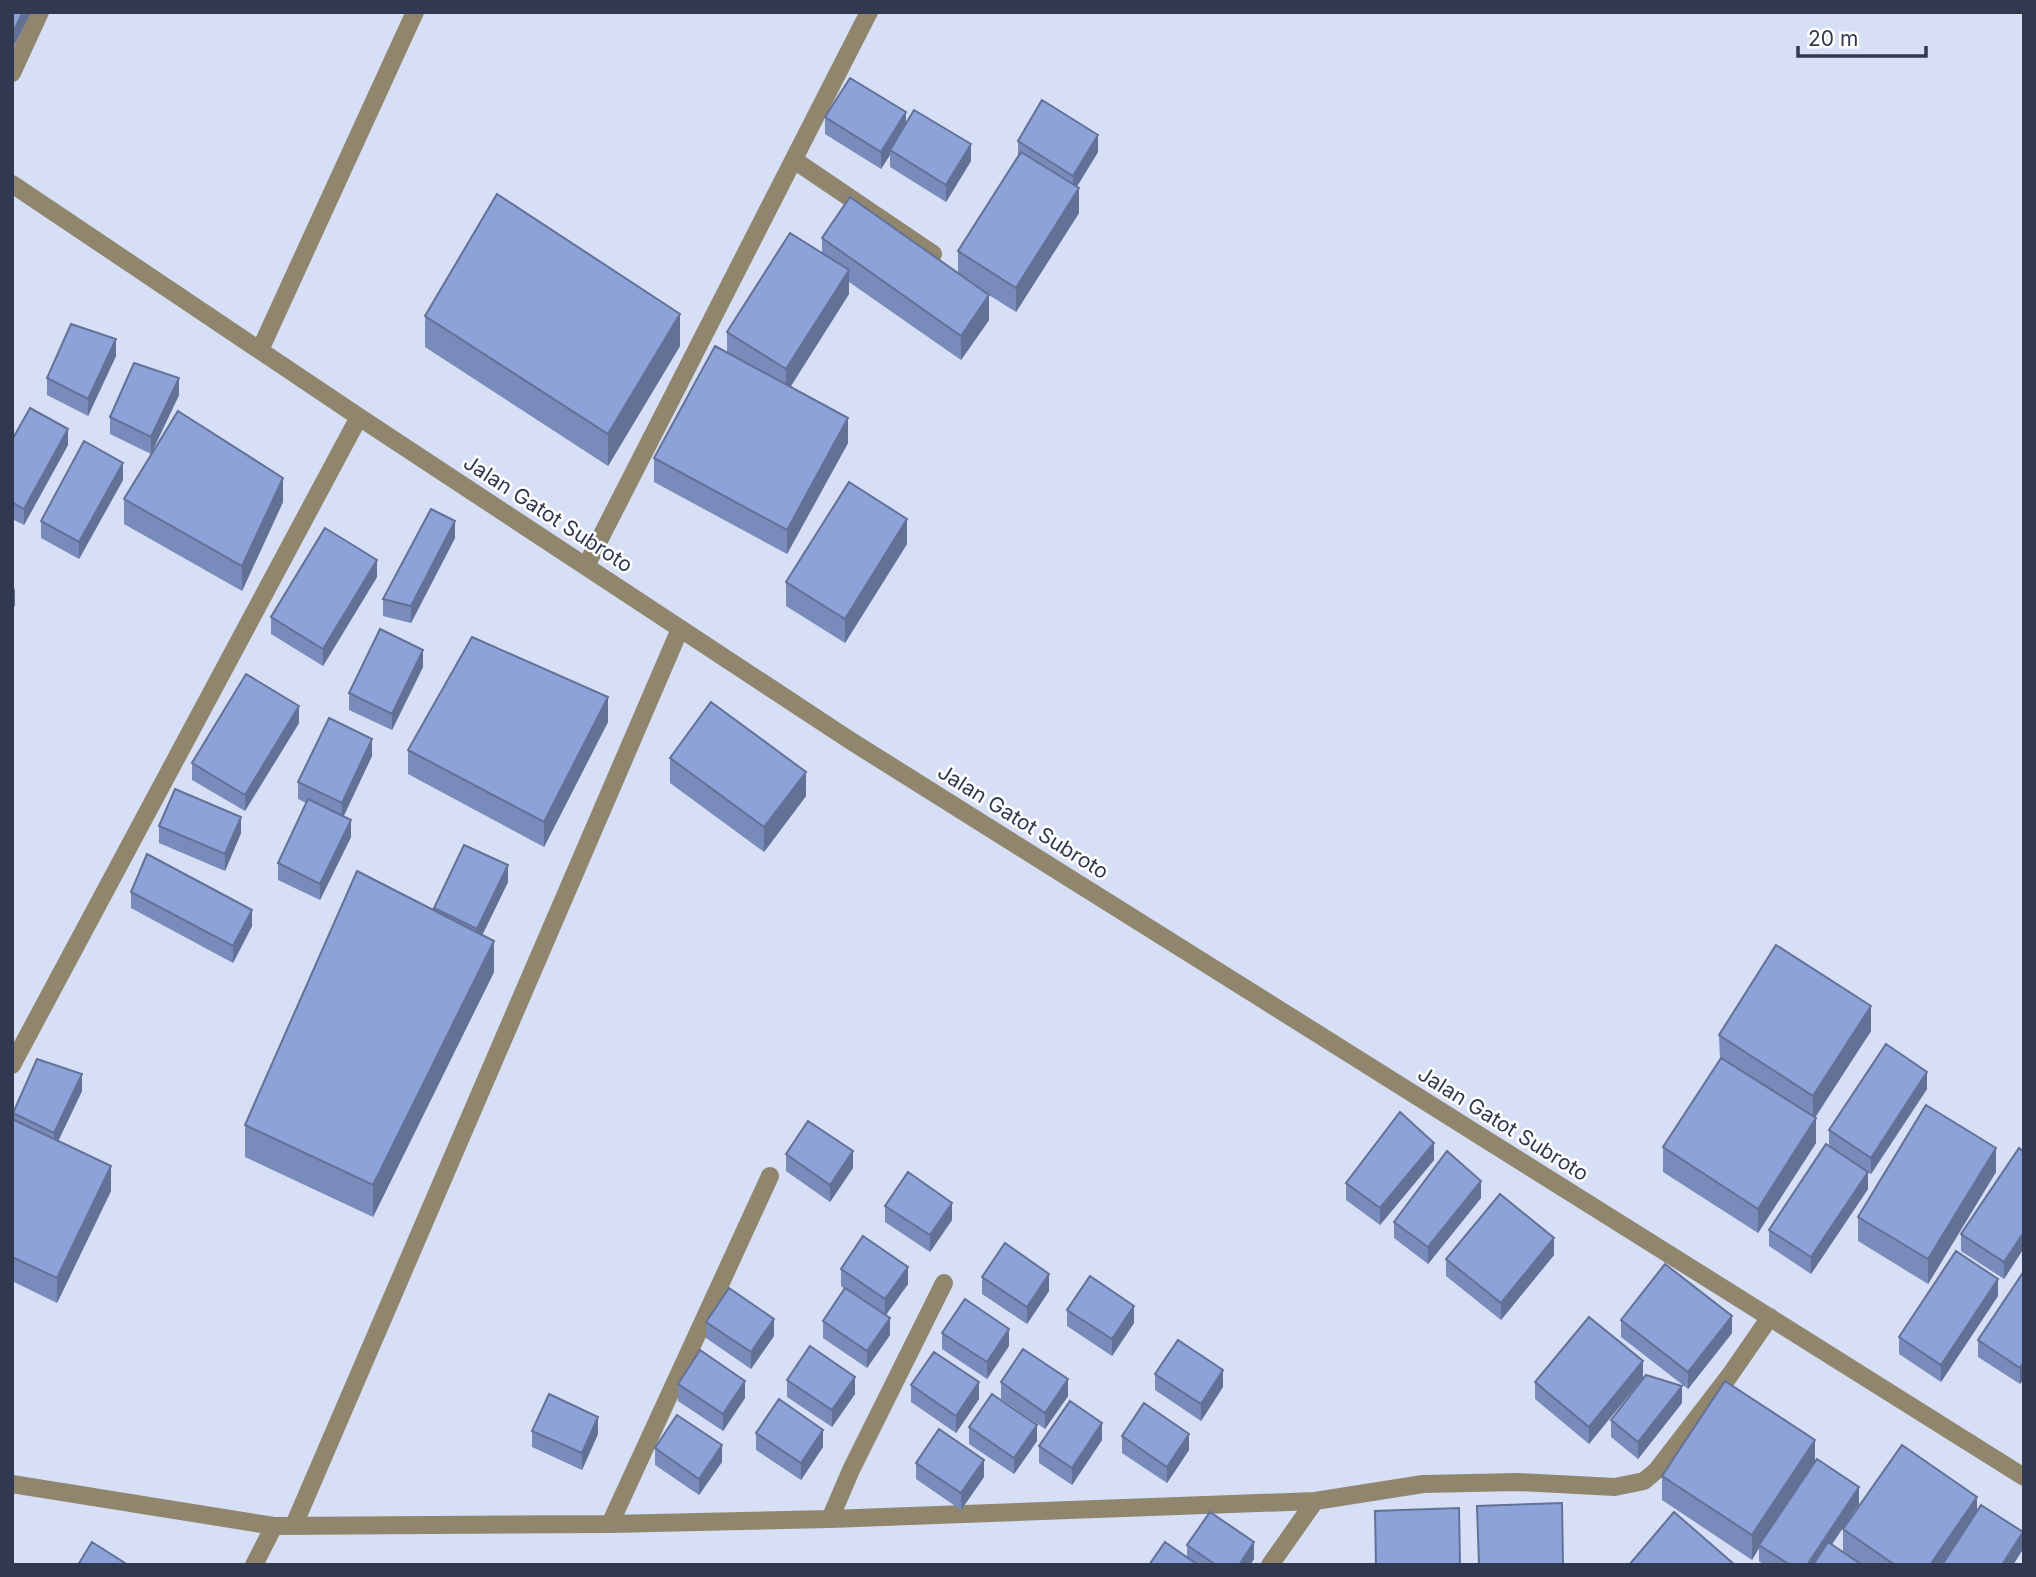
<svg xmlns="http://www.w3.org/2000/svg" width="2036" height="1577" viewBox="0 0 2036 1577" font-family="Inter,sans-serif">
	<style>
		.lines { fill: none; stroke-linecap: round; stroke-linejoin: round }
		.minor { stroke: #90866d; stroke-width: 18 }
		.wall { fill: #798bba }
		.shaded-wall { fill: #637197 }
		.building { fill: #8da2d8; stroke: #637197; stroke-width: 2 }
		.labels { text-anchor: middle; stroke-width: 5; stroke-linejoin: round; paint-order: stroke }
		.street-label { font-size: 21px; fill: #30394f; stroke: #fff }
	</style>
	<rect width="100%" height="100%" fill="#d6dff6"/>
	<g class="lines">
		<!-- minor -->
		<path class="minor" d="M12,73L40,12
			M794,160L933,254
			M12,184L359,417L851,741L2024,1477
			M260,350L415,12
			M586,566L869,12
			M12,1065L359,417
			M12,1484L274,1526L610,1524L830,1519L1315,1501L1423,1484L1518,1482L1615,1487L1644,1481L1657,1470L1730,1375L1770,1317
			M830,1519L851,1470L944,1283
			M610,1524L770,1176
			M294,1525L680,629
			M254,1565L274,1526
			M1270,1565L1315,1501"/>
	</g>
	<!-- wall -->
	<path class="wall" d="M12,12H31L13,48H12Z
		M825,117L906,123L971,161L946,202L890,167V155L881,169L825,134Z
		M1018,141L1098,152L1077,187L1079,213L1016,312L989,295V320L961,360L849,282V294L790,387L848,443L787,554L654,482V458L727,352V332L822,253V238L958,273V251L1018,156Z
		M425,316L680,346L608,466L425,347Z
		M116,356L88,416L47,395V378Z
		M179,395L151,454L110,434V417Z
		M12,440L68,445L24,525L12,519Z
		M123,480L79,559L41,538V521Z
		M124,499L283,502L242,591L124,524Z
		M455,538L411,623L383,616V599Z
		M907,544L845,643L786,606V582Z
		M377,577L323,666L271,634V617Z
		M423,667L392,730L349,710V693Z
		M608,722L544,847L408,774V750Z
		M299,723L245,811L192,780V763Z
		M372,756L343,816L351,837L320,900L278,880V863L306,803L298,799V782Z
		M670,758L806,796L764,852L670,783Z
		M159,826L241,833L225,871L159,843Z
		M508,882L482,935L494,972L373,1217L245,1157V1125L434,910V908Z
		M131,892L252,926L233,963L131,908Z
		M1871,1031L1815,1118L1816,1143L1758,1233L1663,1172V1147L1720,1060L1719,1035Z
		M1927,1089L1871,1174L1868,1173V1189L1811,1274L1769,1246V1230L1829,1146V1130Z
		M82,1091L58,1141L111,1191L57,1303L12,1281L13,1113Z
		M2024,1152V1248L2004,1279L1961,1251V1234Z
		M786,1154L853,1168L830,1202L786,1171Z
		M1434,1160L1380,1225L1346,1200V1183Z
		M1996,1172L1928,1284L1858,1241V1217Z
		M1481,1198L1428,1264L1394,1238V1222Z
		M885,1206L952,1220L930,1252L885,1222Z
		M1554,1255L1501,1320L1446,1276V1259Z
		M841,1269L908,1284L886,1315L890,1335L867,1368L823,1338V1321L845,1289L841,1286Z
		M2024,1271L2020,1384L1978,1357V1340Z
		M982,1277L1049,1291L1027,1324L982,1294Z
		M1998,1296L1941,1382L1899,1354V1337Z
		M1067,1310L1134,1323L1112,1356L1067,1326Z
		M1621,1320L1732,1333L1688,1389L1621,1337Z
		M706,1322L774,1336L751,1369L706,1338Z
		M942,1333L1009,1346L987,1379L942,1349Z
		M1643,1361L1589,1444L1535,1399V1382Z
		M1155,1374L1223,1387L1201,1421L1155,1390Z
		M787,1380L855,1394L832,1427L787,1397Z
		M1001,1382L1068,1396L1045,1429L1001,1399Z
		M678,1384L745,1398L723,1431L678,1401Z
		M911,1385L979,1399L956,1433L911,1402Z
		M1682,1403L1638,1459L1611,1437V1420Z
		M969,1427L1037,1441L1014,1474L969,1444Z
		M532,1431L598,1434L582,1470L532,1447Z
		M756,1433L823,1447L801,1480L756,1450Z
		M1122,1436L1189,1450L1167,1483L1122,1453Z
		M1102,1440L1072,1485L1039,1463V1446Z
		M655,1448L722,1462L699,1495L655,1465Z
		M1815,1462L1859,1504L1832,1544L1843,1552V1529L1977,1511L2023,1549L2013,1565H1764L1759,1561V1548L1752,1560L1662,1500V1476Z
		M916,1463L984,1477L961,1510L916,1479Z
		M1187,1545L1254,1559L1250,1565H1149L1187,1557Z"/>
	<!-- shaded-wall -->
	<path class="shaded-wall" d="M23,12H31L13,48V32Z
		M906,112V129L890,150V155L881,169V152Z
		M1098,135V152L1073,192V176Z
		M971,144V161L946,202V185Z
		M1079,188V213L1016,312V288Z
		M849,270V294L786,394V369Z
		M989,295V320L961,360V336Z
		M680,314V346L608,466V434Z
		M116,339V356L88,416V399Z
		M179,378V395L151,454V437Z
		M848,418V443L787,554V530Z
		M68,429V445L24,525V509Z
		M123,463V480L79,559V542Z
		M283,478V502L242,591V566Z
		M907,519V544L845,643V619Z
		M455,521V538L411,623V606Z
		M377,560V577L323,666V649Z
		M15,588V605L12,611V594Z
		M423,650V667L392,730V714Z
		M608,697V722L544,847V822Z
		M299,706V723L245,811V795Z
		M372,739V756L342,820V803Z
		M806,772V796L764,852V827Z
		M241,817V833L225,871V854Z
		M351,820V837L320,900V884Z
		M508,865V882L477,946V929Z
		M252,910V926L233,963V946Z
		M494,941V972L373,1217V1185Z
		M1871,1006V1031L1813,1120V1096Z
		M1927,1072V1089L1871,1174V1158Z
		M82,1074V1091L54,1150V1133Z
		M1816,1118V1143L1758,1233V1209Z
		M1434,1143V1160L1380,1225V1208Z
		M1996,1148V1172L1928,1284V1259Z
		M853,1151V1168L830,1202V1185Z
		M111,1166V1191L57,1303V1278Z
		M1868,1172V1189L1811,1274V1257Z
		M1481,1181V1198L1428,1264V1247Z
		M952,1203V1220L930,1252V1235Z
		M2024,1232V1248L2004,1279V1262Z
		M1554,1238V1255L1501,1320V1303Z
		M908,1267V1284L885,1316V1299Z
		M1049,1274V1291L1027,1324V1307Z
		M1998,1279V1296L1941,1382V1365Z
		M1134,1306V1323L1112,1356V1339Z
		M1732,1316V1333L1688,1389V1372Z
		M890,1318V1335L867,1368V1351Z
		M774,1319V1336L751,1369V1352Z
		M1009,1329V1346L987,1379V1362Z
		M1643,1361V1378L1589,1444V1427Z
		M2024,1362V1379L2020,1384V1368Z
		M1223,1370V1387L1201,1421V1404Z
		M855,1377V1394L832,1427V1410Z
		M1068,1379V1396L1045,1429V1413Z
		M745,1381V1398L723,1431V1414Z
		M979,1382V1399L956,1433V1416Z
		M1682,1386V1403L1638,1459V1442Z
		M598,1417V1434L582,1470V1453Z
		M1102,1423V1440L1072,1485V1468Z
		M1037,1425V1441L1014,1474V1458Z
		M823,1430V1447L801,1480V1463Z
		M1189,1434V1450L1167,1483V1467Z
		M1815,1440V1465L1759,1545V1548L1752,1560V1535Z
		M722,1445V1462L699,1495V1479Z
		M984,1460V1477L961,1510V1493Z
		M1859,1487V1504L1818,1565H1807Z
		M1977,1497V1521L1947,1565H1930Z
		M2023,1532V1549L2013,1565H2002Z
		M1254,1542V1559L1250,1565H1239Z"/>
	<!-- building -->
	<path class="building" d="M12,12H23L13,32L12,31Z
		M850,78L906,112L881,152L825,117Z
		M1042,100L1098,135L1073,176L1018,141Z
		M914,110L971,144L946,185L890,150Z
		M1021,152L1079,188L1016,288L958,251Z
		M497,194L680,314L608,434L425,316Z
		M850,197L989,295L961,336L822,238Z
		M790,233L849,270L786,369L727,332Z
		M71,324L116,339L88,399L47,378Z
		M715,346L848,418L787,530L654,458Z
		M134,363L179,378L151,437L110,417Z
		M30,408L68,429L24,509L12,502V440Z
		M178,411L283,478L242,566L124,499Z
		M84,441L123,463L79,542L41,521Z
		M849,482L907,519L845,619L786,582Z
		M431,509L455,521L411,606L383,599Z
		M325,528L377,560L323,649L271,617Z
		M380,629L423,650L392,714L349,693Z
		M472,637L608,697L544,822L408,750Z
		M246,674L299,706L245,795L192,763Z
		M711,702L806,772L764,827L670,758Z
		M329,718L372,739L342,803L298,782Z
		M175,789L241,817L225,854L159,826Z
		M308,799L351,820L320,884L278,863Z
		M464,845L508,865L477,929L434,908Z
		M147,854L252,910L233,946L131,892Z
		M357,871L494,941L373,1185L245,1125Z
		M1776,945L1871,1006L1813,1096L1719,1035Z
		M1886,1044L1927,1072L1871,1158L1829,1130Z
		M1721,1058L1816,1118L1758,1209L1663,1147Z
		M37,1059L82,1074L54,1133L13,1113Z
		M1926,1105L1996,1148L1928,1259L1858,1217Z
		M1400,1112L1434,1143L1380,1208L1346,1183Z
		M12,1119L111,1166L57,1278L12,1257Z
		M808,1121L853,1151L830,1185L786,1154Z
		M1826,1144L1868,1172L1811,1257L1769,1230Z
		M2019,1148L2024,1152V1232L2004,1262L1961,1234Z
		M1447,1151L1481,1181L1428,1247L1394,1222Z
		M908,1172L952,1203L930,1235L885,1206Z
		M1500,1194L1554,1238L1501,1303L1446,1259Z
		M863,1236L908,1267L885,1299L841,1269Z
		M1005,1243L1049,1274L1027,1307L982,1277Z
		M1956,1251L1998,1279L1941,1365L1899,1337Z
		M1665,1264L1732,1316L1688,1372L1621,1320Z
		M2024,1271V1362L2020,1368L1978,1340Z
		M1090,1276L1134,1306L1112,1339L1067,1310Z
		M729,1288L774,1319L751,1352L706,1322Z
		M845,1288L890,1318L867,1351L823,1321Z
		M965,1299L1009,1329L987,1362L942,1333Z
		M1589,1317L1643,1361L1589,1427L1535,1382Z
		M1178,1340L1223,1370L1201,1404L1155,1374Z
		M810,1346L855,1377L832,1410L787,1380Z
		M1023,1349L1068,1379L1045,1413L1001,1382Z
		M700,1350L745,1381L723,1414L678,1384Z
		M934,1352L979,1382L956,1416L911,1385Z
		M1646,1375L1682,1386L1638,1442L1611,1420Z
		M1725,1381L1815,1440L1752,1535L1662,1476Z
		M549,1394L598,1417L582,1453L532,1431Z
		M992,1394L1037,1425L1014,1458L969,1427Z
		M779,1399L823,1430L801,1463L756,1433Z
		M1070,1401L1102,1423L1072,1468L1039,1446Z
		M1144,1403L1189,1434L1167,1467L1122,1436Z
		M677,1415L722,1445L699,1479L655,1448Z
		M939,1429L984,1460L961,1493L916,1463Z
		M1902,1445L1977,1497L1930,1565H1895L1843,1529Z
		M1817,1459L1859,1487L1807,1565H1790L1759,1545Z
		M1562,1503L1563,1565H1479L1477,1506Z
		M1981,1505L2023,1532L2002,1565H1942Z
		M1459,1508L1460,1565H1376L1375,1511Z
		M1210,1512L1254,1542L1239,1565H1216L1187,1545Z
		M1674,1512L1735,1565H1629Z
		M92,1542L128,1565H78Z
		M1165,1542L1198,1565H1149Z
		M1828,1542L1862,1565H1813Z"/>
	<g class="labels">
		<!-- street labels -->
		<g class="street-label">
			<text transform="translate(548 514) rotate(33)" y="7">Jalan Gatot Subroto</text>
			<text transform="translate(1023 822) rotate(32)" y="7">Jalan Gatot Subroto</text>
			<text transform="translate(1503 1124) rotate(32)" y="7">Jalan Gatot Subroto</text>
		</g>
	</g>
	<!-- border -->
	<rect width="2036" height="1577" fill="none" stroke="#30394f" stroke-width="28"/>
	<!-- scale -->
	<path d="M1798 46v10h128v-10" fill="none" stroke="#30394f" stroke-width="3.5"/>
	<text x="1808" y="46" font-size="21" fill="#30394f" stroke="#ffffff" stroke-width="5" paint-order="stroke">20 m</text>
</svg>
